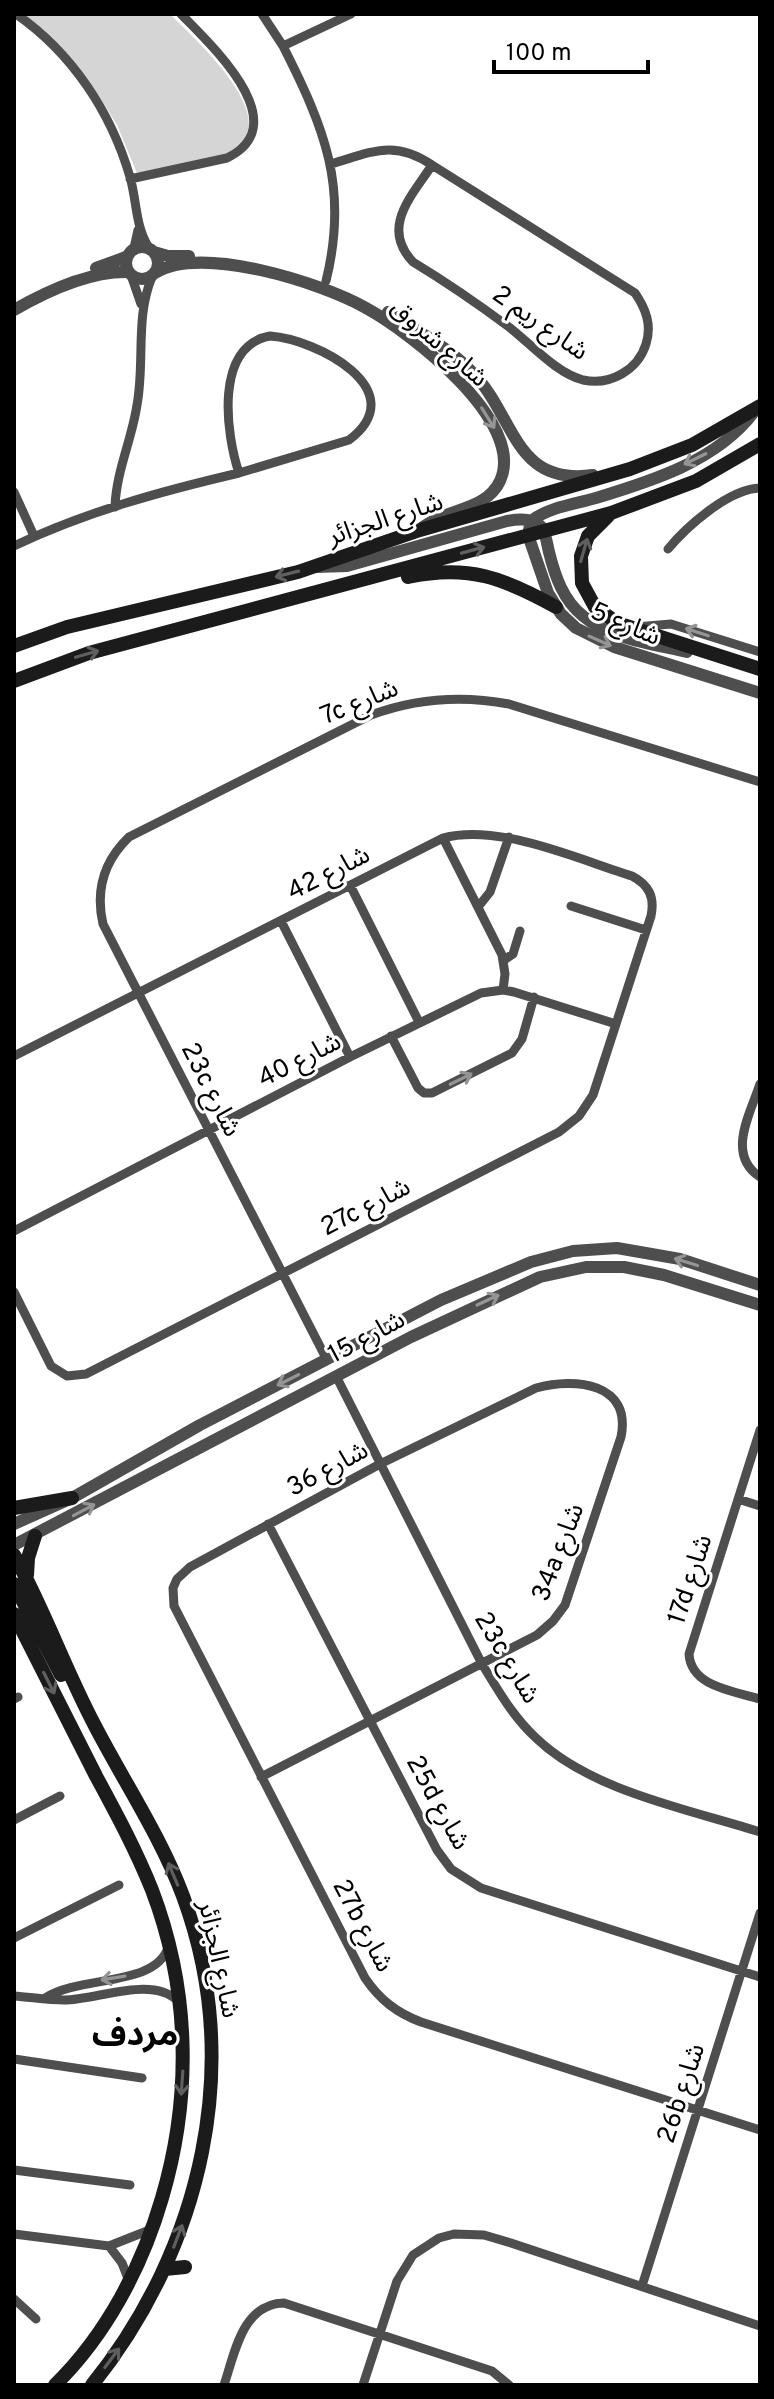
<svg xmlns="http://www.w3.org/2000/svg" width="774" height="2399" viewBox="0 0 774 2399" font-family="Overpass,'Noto Sans Arabic',sans-serif">
	<style>
		.green { fill: #d5d5d5 }
		.lines { fill: none; stroke-linecap: round; stroke-linejoin: round }
		.minor { stroke: #4e4e4e; stroke-width: 9 }
		.tertiary { stroke: #4e4e4e; stroke-width: 12 }
		.secondary { stroke: #1b1b1b; stroke-width: 14 }
		.oneway { stroke: #959595 }
		.oneway2 { stroke: #5f5f5f }
		.labels { text-anchor: middle; stroke-width: 6; stroke-linejoin: round; paint-order: stroke }
		.street-label { font-size: 26px; fill: #000; stroke: #fff }
		.district-label { font-size: 34px; font-weight: bold; fill: #000; stroke: #fff }
	</style>
	<rect width="100%" height="100%" fill="#fff"/>
	<!-- green -->
	<path class="green" d="M22,14H170C194,38 249,88 249,124C249,133 241,145 237,153L137,173L117,125L97,93Z"/>
	<g class="lines">
		<!-- minor -->
		<path class="minor" d="M16,14C72,53 111,112 130,177C137,201 135,226 149,248
			M262,14L283,46L351,14
			M283,46C325,129 349,188 326,281
			M331,164C372,152 394,139 432,165
			M432,165L635,293C646,309 652,325 646,344C638,370 610,386 583,380C556,373 531,344 509,327C478,304 446,282 413,262C380,227 412,196 432,165Z
			M130,179L227,158C297,124 211,45 181,14
			M134,248L138,230
			M131,275L141,304
			M270,336C316,339 415,390 349,440L239,473C226,434 214,346 270,336Z
			M14,492L34,536
			M115,507C116,472 132,439 137,405C145,362 135,317 152,277
			M14,546C85,512 162,491 239,473
			M668,549C687,526 729,489 760,488
			M636,627L671,624L760,652
			M443,838L502,955L505,974L503,990
			M350,885L419,1022
			M571,906L646,930
			M478,907L490,892L509,837
			M281,921L350,1057
			M504,960L513,954L520,931
			M391,1036L418,1088L424,1093H432L512,1053L522,1039L534,997
			M14,1056L443,838C499,823 577,859 632,876C649,885 655,897 651,916L593,1095L579,1116L559,1132L86,1374L67,1376L51,1366L14,1292
			M760,1084C750,1114 726,1155 760,1177
			M14,1231L350,1057L481,993L503,990L514,992L616,1024
			M327,1360L103,924C95,889 104,861 129,837L371,715C417,698 461,695 509,704L760,782
			M336,1376L482,1664C498,1690 513,1717 536,1738C591,1791 688,1809 760,1832
			M760,1430L689,1654C691,1687 734,1691 760,1699
			M738,1499L760,1506
			M268,1524L437,1850L451,1869L481,1888L760,1977
			M14,1699L18,1697
			M261,1777L537,1635L553,1621L565,1605L621,1437C632,1383 575,1377 536,1388L380,1464L190,1567L177,1579L173,1588L174,1606L365,1978C380,2000 397,2013 421,2022L760,2130
			M14,1820L60,1796
			M14,1938L119,1885
			M14,1996C30,1997 47,2000 64,2000C97,2000 152,1975 178,2001
			M45,1998C81,1975 154,1987 168,1948
			M14,2059L142,2078
			M14,2170L130,2185
			M14,2234L109,2246L152,2229
			M109,2246L122,2263L129,2281
			M642,2286L760,1913
			M14,2299L36,2319
			M224,2385C235,2353 242,2304 284,2303L492,2371L509,2385
			M363,2385L397,2281L413,2255L439,2238L454,2234L484,2235L511,2243L760,2326"/>
		<!-- tertiary -->
		<path class="tertiary" d="M126 263a16 16 0 1 1 32 0a16 16 0 1 1-32 0Z
			M154,252L168,256H189
			M96,268L126,257
			M155,273C201,244 322,283 366,308C410,332 527,422 500,481C486,511 447,508 423,527
			M14,310C47,291 89,271 128,272
			M388,312C418,332 449,347 473,373C516,418 514,486 593,475
			M754,412C717,461 652,481 596,498C575,504 549,507 531,521L528,535L548,593L561,614L576,628L614,647L760,693
			M316,567L347,566L507,521C518,519 535,518 542,528C546,534 547,544 549,552C555,576 563,600 583,616C610,639 653,644 687,652
			M14,1524L72,1498L200,1425L441,1300L531,1262L573,1251L617,1248L680,1259L760,1285
			M14,1545L411,1337L540,1277L586,1267H624L664,1275L760,1305"/>
		<!-- secondary -->
		<path class="secondary" d="M608,516L588,536L581,556L582,583L595,607L617,623L760,669
			M408,577C468,564 504,578 556,607
			M14,646L67,627L298,572L420,530L630,469L692,445L760,406
			M14,681L89,653L611,513L696,481L760,444
			M14,1508L72,1498
			M14,1555C44,1609 65,1669 94,1724C124,1782 160,1835 183,1896C245,2064 202,2248 92,2385
			M27,1575L28,1558L35,1536
			M14,1584L61,1675
			M14,1614C41,1668 69,1722 96,1776C116,1813 136,1850 152,1890C190,1990 192,2096 162,2198C142,2267 106,2335 55,2385
			M165,2269L185,2267"/>
	</g>
	<!-- one-way arrows -->
	<defs><path id="oneway-shaft" d="M-6 0H5M1.5-3L5.5 0L1.5 3" fill="none" stroke-width="1.6" stroke-linecap="round" stroke-linejoin="round" transform="scale(2)"/></defs>
	<g class="oneway">
		<use href="#oneway-shaft" transform="translate(488 418) rotate(58)"/>
		<use href="#oneway-shaft" transform="translate(695 459) rotate(154)"/>
		<use href="#oneway-shaft" transform="translate(697 632) rotate(-162)"/>
		<use href="#oneway-shaft" transform="translate(600 641) rotate(24)"/>
		<use href="#oneway-shaft" transform="translate(461 1079) rotate(-26)"/>
		<use href="#oneway-shaft" transform="translate(686 1262) rotate(-163)"/>
		<use href="#oneway-shaft" transform="translate(488 1300) rotate(-25)"/>
		<use href="#oneway-shaft" transform="translate(288 1380) rotate(153)"/>
		<use href="#oneway-shaft" transform="translate(84 1510) rotate(-28)"/>
		<use href="#oneway-shaft" transform="translate(113 1978) rotate(171)"/>
	</g>
	<g class="oneway2">
		<use href="#oneway-shaft" transform="translate(473 550) rotate(-15)"/>
		<use href="#oneway-shaft" transform="translate(584 550) rotate(-74)"/>
		<use href="#oneway-shaft" transform="translate(287 574) rotate(166)"/>
		<use href="#oneway-shaft" transform="translate(87 654) rotate(-16)"/>
		<use href="#oneway-shaft" transform="translate(49 1683) rotate(63)"/>
		<use href="#oneway-shaft" transform="translate(173 1874) rotate(-113)"/>
		<use href="#oneway-shaft" transform="translate(182 2083) rotate(94)"/>
		<use href="#oneway-shaft" transform="translate(178 2236) rotate(-69)"/>
		<use href="#oneway-shaft" transform="translate(112 2358) rotate(-53)"/>
	</g>
	<g class="labels">
		<!-- street labels -->
		<g class="street-label">
			<text transform="translate(541 322) rotate(35)" y="9">شارع ريم 2</text>
			<text transform="translate(440 342) rotate(41)" y="9">شارع شروق</text>
			<text transform="translate(385 518) rotate(-18)" y="9">شارع الجزائر</text>
			<text transform="translate(626 623) rotate(23)" y="9">شارع 5</text>
			<text transform="translate(359 701) rotate(-22)" y="9">7c شارع</text>
			<text transform="translate(328 872) rotate(-27)" y="9">شارع 42</text>
			<text transform="translate(299 1059) rotate(-27)" y="9">شارع 40</text>
			<text transform="translate(212 1089) rotate(63)" y="9">23c شارع</text>
			<text transform="translate(365 1206) rotate(-27)" y="9">27c شارع</text>
			<text transform="translate(366 1336) rotate(-28)" y="9">شارع 15</text>
			<text transform="translate(327 1468) rotate(-28)" y="9">شارع 36</text>
			<text transform="translate(557 1552) rotate(-69)" y="9">34a شارع</text>
			<text transform="translate(689 1579) rotate(-72)" y="9">17d شارع</text>
			<text transform="translate(508 1657) rotate(59)" y="9">23c شارع</text>
			<text transform="translate(439 1802) rotate(61)" y="9">25d شارع</text>
			<text transform="translate(364 1925) rotate(62)" y="9">27b شارع</text>
			<text transform="translate(220 1959) rotate(78)" y="9">شارع الجزائر</text>
			<text transform="translate(680 2093) rotate(-72)" y="9">26b شارع</text>
		</g>
		<!-- district labels -->
		<g class="district-label">
			<text x="135" y="2045">مردف</text>
		</g>
	</g>
	<!-- border -->
	<rect width="774" height="2399" fill="none" stroke="#000000" stroke-width="32"/>
	<!-- scale -->
	<path d="M494 60v12h154v-12" fill="none" stroke="#000000" stroke-width="4"/>
	<text x="506" y="60" font-size="24" fill="#000000" stroke="#ffffff" stroke-width="6" paint-order="stroke">100 m</text>
</svg>
